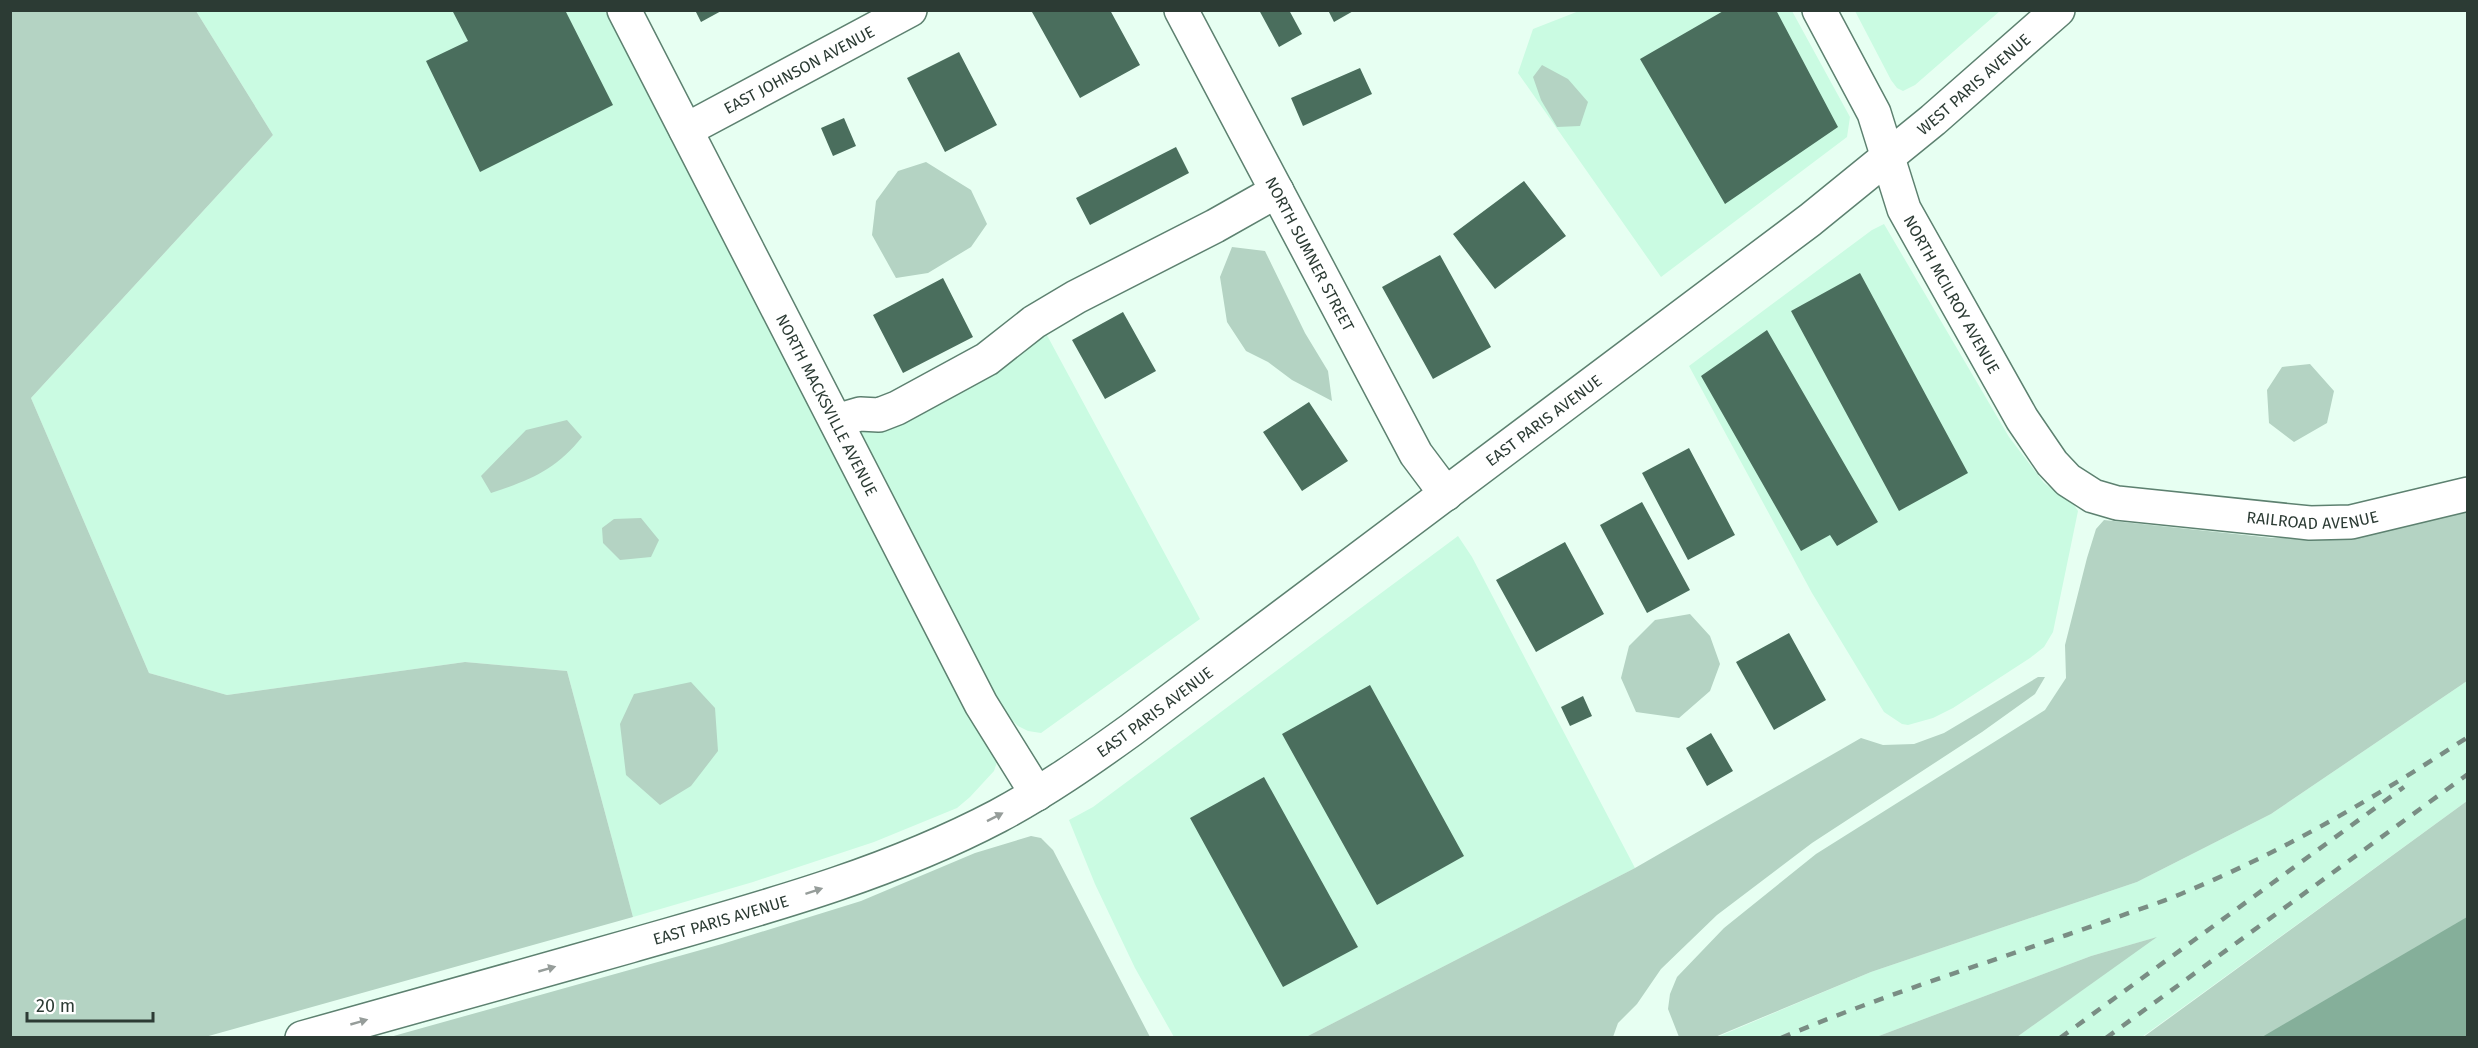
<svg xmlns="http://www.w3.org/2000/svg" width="2478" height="1048" viewBox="0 0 2478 1048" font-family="'Fira Sans',sans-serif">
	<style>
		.built { fill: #cafbe2 }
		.green { fill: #b4d3c3 }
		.water { fill: #85af9a }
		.building { fill: #4a6e5d }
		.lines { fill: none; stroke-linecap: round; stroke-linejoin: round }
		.minor-casing { stroke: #5d8170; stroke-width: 36 }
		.minor { stroke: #fff; stroke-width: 33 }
		.rail { stroke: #7a8d84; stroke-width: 4.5; stroke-dasharray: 10 10; stroke-linecap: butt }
		.oneway { fill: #969d9a }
		.labels { text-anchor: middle; stroke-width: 6; stroke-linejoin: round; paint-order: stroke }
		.street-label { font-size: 16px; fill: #2c3b34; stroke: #fff }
	</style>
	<rect width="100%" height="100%" fill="#e7fff2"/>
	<!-- built -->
	<path class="built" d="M196,11H605L700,187L997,762L994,771L970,797L957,808L874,842L753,882L633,917L567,671L465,662L227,695L149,673L31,398L273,135Z
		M1579,11H1792L1850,117L1847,137L1661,277L1518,73L1533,29Z
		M1855,11H2000L1915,85L1903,91L1897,88L1891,80Z
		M1884,224L2009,437L2044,483L2074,505L2078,511L2053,632L2044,647L2030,658L1953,708L1933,718L1908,725L1902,724L1884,712L1812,593L1689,366L1872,230Z
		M1042,326L1200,619L1041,733L1028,731L1018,726L1004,712L861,432L875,431Z
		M1458,536L1472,557L1635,868L1306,1037H1174L1135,968L1095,884L1069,820L1093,807Z
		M2467,681V801L2142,1037H2017L2154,938L2091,956L1876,1037L1715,1038L1871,972L2137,882L2271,814Z"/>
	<!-- green -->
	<path class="green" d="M10,11H196L273,135L31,398L149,673L227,695L465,662L567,671L633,917L205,1037H11Z
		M1542,65L1568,79L1588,102L1580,126L1557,127L1541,100L1533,77Z
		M926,162L971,190L987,224L971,247L928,273L896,278L872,235L876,201L898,171Z
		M1232,247L1265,251L1305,333L1328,371L1332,401L1292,380L1268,362L1246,351L1227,322L1220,277Z
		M2310,364L2334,391L2327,423L2294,442L2269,423L2267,390L2282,367Z
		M567,420L582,437C556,470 530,480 491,493L481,476L526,430Z
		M2467,505V681L2271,814L2137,882L1871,972L1715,1037H1679L1668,1009L1670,994L1677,977L1724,928L1816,854L2045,710L2066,678L2065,645L2087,558L2096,529L2104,520L2273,538L2314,535Z
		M641,518L659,540L651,557L620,560L603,543L602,528L614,519Z
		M1690,614L1710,636L1720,664L1710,691L1679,718L1636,712L1621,678L1629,646L1655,620Z
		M2038,677H2045L2035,694L1982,732L1812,843L1717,915L1661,969L1637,1004L1618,1023L1613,1037H1306L1635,868L1861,738L1883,745L1914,744L1944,733Z
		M691,682L715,708L718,751L691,786L660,805L626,775L620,724L634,694Z
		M2467,801V1037L2142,1038Z
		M1031,836L1041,838L1053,850L1150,1037H390L722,944L861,901L975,853Z
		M2157,937L2017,1037H1876L2091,956Z"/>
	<!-- water -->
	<path class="water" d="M2467,917V1037H2262Z"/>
	<!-- building -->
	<path class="building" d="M452,10H565L613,105L480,172L426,61L468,41Z
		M695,10H723L701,22Z
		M1035,10H1110L1140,65L1080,98L1032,12Z
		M1259,10H1289L1302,34L1279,47Z
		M1328,10H1355L1334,22Z
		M1725,10H1776L1838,127L1725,204L1640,59Z
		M959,52L997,125L945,152L907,78Z
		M1360,68L1372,94L1303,126L1291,98Z
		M844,118L856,146L833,156L821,128Z
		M1176,147L1189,173L1090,225L1076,198Z
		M1524,181L1566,236L1495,289L1453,234Z
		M1440,255L1491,347L1433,379L1382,287Z
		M1860,273L1968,473L1899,511L1791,311Z
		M943,278L973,337L903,373L873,315Z
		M1123,312L1156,371L1105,399L1072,340Z
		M1767,330L1878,522L1837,546L1830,535L1801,551L1701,376Z
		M1309,402L1348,461L1302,491L1263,432Z
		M1689,448L1735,535L1688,560L1642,473Z
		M1642,502L1690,590L1647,613L1600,525Z
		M1565,542L1604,614L1536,652L1496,580Z
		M1789,633L1826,700L1774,730L1736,662Z
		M1370,685L1464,856L1377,905L1282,734Z
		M1583,696L1592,716L1570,726L1561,707Z
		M1711,733L1733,771L1707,786L1686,748Z
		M1264,777L1358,947L1283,987L1190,818Z"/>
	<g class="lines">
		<!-- minor casing -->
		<g class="minor-casing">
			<g id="minor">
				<path id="s1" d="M624,10L981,704L1037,794"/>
				<path id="s2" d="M1181,10L1416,454L1446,494"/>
				<path id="s3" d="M1819,10L1874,113L1904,209L2022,419L2052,463L2068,480L2093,496L2117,503L2310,523L2351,522L2468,494"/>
				<path id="s4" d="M686,130L910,10"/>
				<path d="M836,421L860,414L879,415L897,408L987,359L1034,322L1076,297L1215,226L1277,191"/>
				<path id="s5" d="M302,1038C412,1007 521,977 630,946C755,910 882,877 998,816C1045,791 1088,761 1131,730L1810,220L1933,120L2058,10"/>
			</g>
		</g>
		<!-- minor -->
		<use href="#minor" class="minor"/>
		<!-- rail -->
		<path class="rail" d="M1781,1038C1885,994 1994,961 2101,923C2130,912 2161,903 2190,890C2288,849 2379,795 2468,737
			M2060,1038L2404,787
			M2106,1038L2468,774"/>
	</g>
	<!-- one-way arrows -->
	<defs><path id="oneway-solid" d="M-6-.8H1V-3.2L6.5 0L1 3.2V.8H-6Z" transform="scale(1.5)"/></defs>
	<g class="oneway">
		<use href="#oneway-solid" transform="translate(995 817) rotate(-27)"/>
		<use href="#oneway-solid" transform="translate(814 891) rotate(-18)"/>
		<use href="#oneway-solid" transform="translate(547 969) rotate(-16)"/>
		<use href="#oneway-solid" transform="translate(359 1022) rotate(-16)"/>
	</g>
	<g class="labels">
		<!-- street labels -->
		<g class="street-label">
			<text dy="6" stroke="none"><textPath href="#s4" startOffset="128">EAST JOHNSON AVENUE</textPath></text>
			<text dy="6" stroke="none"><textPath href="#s5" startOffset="1952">WEST PARIS AVENUE</textPath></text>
			<text dy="6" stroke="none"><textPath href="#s2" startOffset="276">NORTH SUMNER STREET</textPath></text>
			<text dy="6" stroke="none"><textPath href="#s3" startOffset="315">NORTH MCILROY AVENUE</textPath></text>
			<text dy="6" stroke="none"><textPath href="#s1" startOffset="444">NORTH MACKSVILLE AVENUE</textPath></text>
			<text dy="6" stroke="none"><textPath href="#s5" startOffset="1406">EAST PARIS AVENUE</textPath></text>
			<text dy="6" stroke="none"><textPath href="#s3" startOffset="786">RAILROAD AVENUE</textPath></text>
			<text dy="6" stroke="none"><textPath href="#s5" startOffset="920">EAST PARIS AVENUE</textPath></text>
			<text dy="6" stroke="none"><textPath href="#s5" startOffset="435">EAST PARIS AVENUE</textPath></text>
		</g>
	</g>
	<!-- border -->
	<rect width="2478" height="1048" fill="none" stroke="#2c3b34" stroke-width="24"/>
	<!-- scale -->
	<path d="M27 1012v9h126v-9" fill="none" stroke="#2c3b34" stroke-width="3"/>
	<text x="36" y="1012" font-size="18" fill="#2c3b34" stroke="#ffffff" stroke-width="4.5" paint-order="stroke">20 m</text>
</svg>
